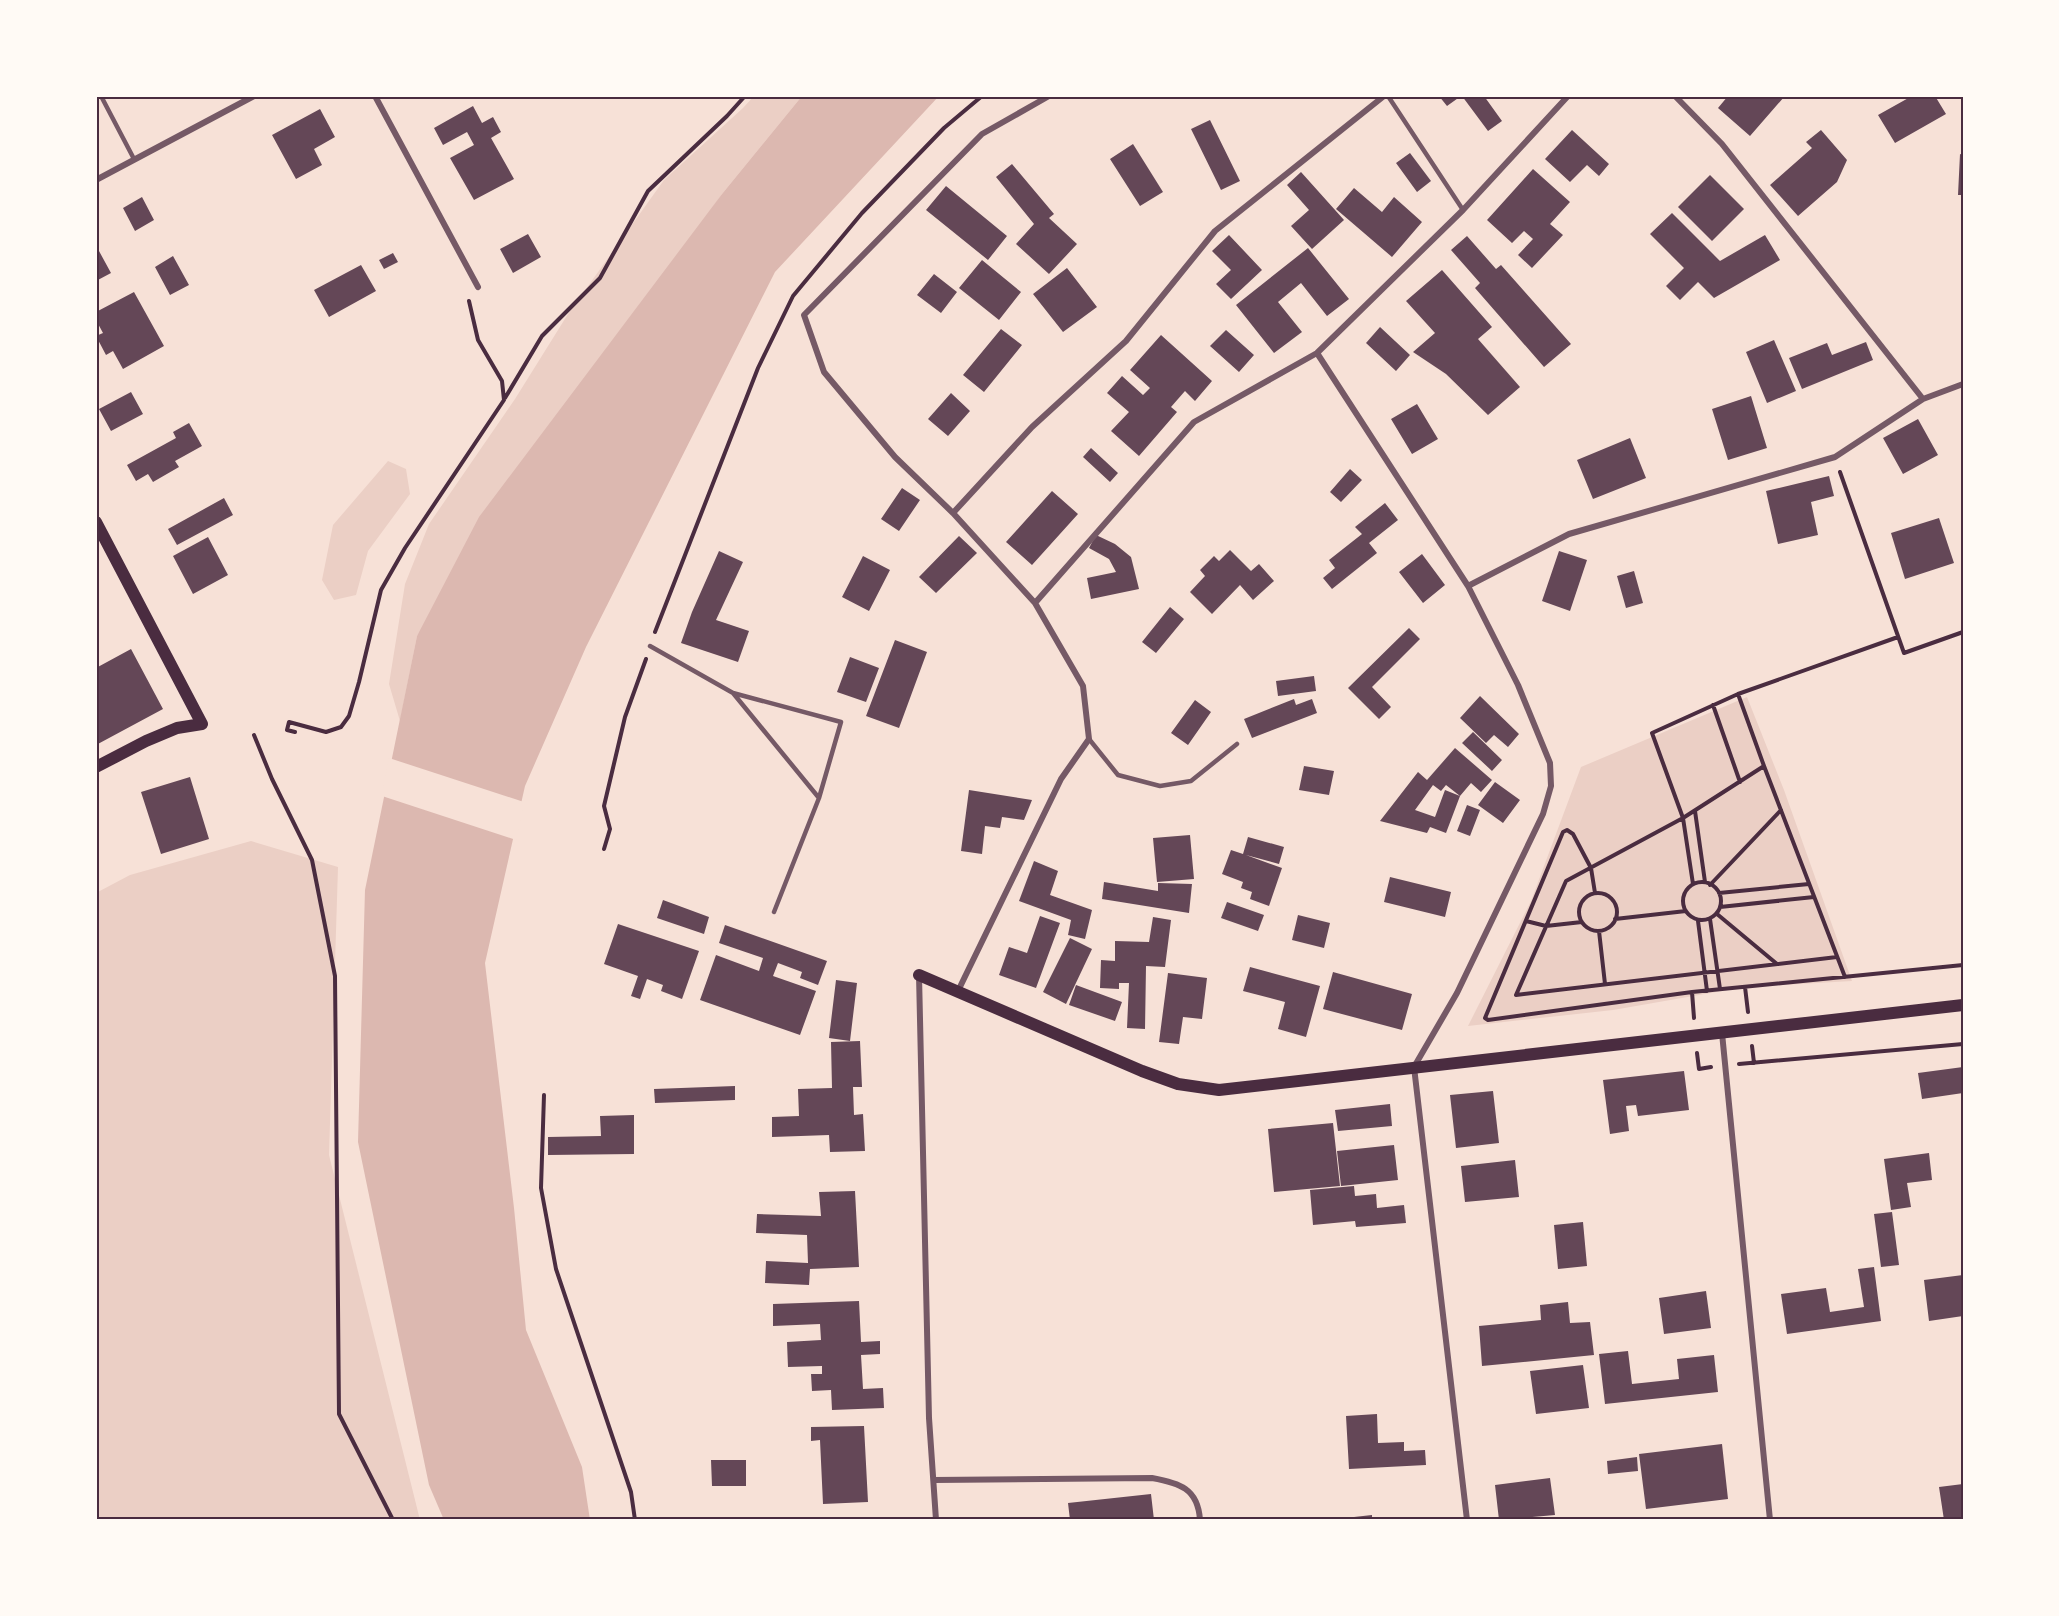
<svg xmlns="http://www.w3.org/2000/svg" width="2059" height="1616" viewBox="0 0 2059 1616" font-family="Raleway,sans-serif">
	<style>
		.green { fill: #ebcfc5 }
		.water { fill: #dcb8b0 }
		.pier { fill: #f7e1d7 }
		.building { fill: #644757; fill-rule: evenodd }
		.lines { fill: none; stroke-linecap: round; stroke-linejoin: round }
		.path { stroke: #4a2c40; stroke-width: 4 }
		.service { stroke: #755966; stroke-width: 4.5 }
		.minor { stroke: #755966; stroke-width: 6 }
		.secondary { stroke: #4a2c40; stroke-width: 12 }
		.neatline { fill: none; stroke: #4a2c40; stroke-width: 2 }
	</style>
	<rect width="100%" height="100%" fill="#f7e1d7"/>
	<!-- green -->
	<path class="green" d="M754,96H802L722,194L417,636L400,721L389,684L405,584L429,524L515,399L568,314L664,180L743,108Z
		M388,461L406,469L410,494L368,551L356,595L334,600L322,580L333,525Z
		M1747,697L1784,790L1852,981L1745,987L1613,1010L1468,1026L1531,901L1581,767Z
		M251,841L338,867L329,1155L420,1520H96V893L130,875Z"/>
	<!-- water -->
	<path class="water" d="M802,96H939L775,272L586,647L525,786L485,963L514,1208L526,1330L582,1467L590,1520H444L429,1485L358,1142L365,890L417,636L479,517L722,194Z"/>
	<!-- pier -->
	<path class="pier" d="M389,758L524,802L516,840L382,796Z"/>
	<!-- building -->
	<path class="building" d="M1439,96H1461L1447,106Z
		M1462,96H1484L1502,121L1488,131Z
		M1728,96H1783L1784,97L1750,136L1718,108Z
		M1912,96H1935L1946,114L1895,143L1878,115Z
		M473,106L482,123L493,117L501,132L491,138L514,179L474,200L450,158L474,145L467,132L443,145L434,128Z
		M320,109L335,137L314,149L322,165L296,179L272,135Z
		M1210,120L1240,181L1221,190L1191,129Z
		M1572,130L1609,164L1599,176L1587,165L1570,182L1545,159Z
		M1821,130L1847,160L1837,182L1798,216L1770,185L1812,148L1806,142Z
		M1133,144L1163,192L1140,206L1110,159Z
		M1410,153L1431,181L1417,192L1396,163Z
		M1960,154L1963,155V195H1958Z
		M1012,164L1054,214L1049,218L1077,244L1049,274L1016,244L1034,224L996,177Z
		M1533,169L1570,202L1550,224L1563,235L1532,268L1518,255L1533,239L1524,231L1512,243L1487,220Z
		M1301,172L1344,220L1312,249L1291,226L1309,210L1287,185Z
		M1710,175L1744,209L1712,241L1678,207Z
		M946,186L1007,236L988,260L926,210Z
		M1354,188L1382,212L1394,197L1422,222L1392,257L1336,209Z
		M142,197L154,220L135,231L123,208Z
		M1672,213L1720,261L1765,235L1780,260L1714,298L1698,282L1680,300L1666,286L1684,268L1650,234Z
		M528,234L541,257L513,273L500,249Z
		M1229,235L1262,270L1231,299L1216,284L1231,270L1212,251Z
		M1467,236L1496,269L1501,265L1571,344L1544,367L1475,288L1480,283L1451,250Z
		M1308,248L1349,299L1327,316L1301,283L1278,302L1302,332L1274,353L1236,305Z
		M99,251L111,273L96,281V253Z
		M393,253L398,262L384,269L379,260Z
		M173,256L189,285L170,295L155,267Z
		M982,260L1021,292L999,320L959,288Z
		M361,265L376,291L329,317L314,290Z
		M1067,268L1097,307L1063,332L1033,294Z
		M1442,270L1492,327L1478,339L1520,387L1488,415L1446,374L1413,352L1435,333L1406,301Z
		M934,274L957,292L941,313L917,295Z
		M134,292L164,346L123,369L113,351L106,355L96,336L103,333L96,320V312Z
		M1380,327L1410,355L1396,371L1366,343Z
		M1001,329L1022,345L984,392L963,375Z
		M1226,330L1254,355L1239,372L1210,346Z
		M1161,335L1212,381L1195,401L1185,391L1171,407L1177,412L1139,456L1111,431L1129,412L1107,393L1122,376L1143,395L1150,388L1130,370Z
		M1774,340L1796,391L1767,403L1746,352Z
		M1866,342L1873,360L1802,389L1789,358L1827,343L1832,355Z
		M131,392L143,414L111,431L99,409Z
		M951,393L970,411L948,436L928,419Z
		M1751,396L1767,448L1728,460L1712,409Z
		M1417,404L1438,439L1412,454L1391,419Z
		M1918,419L1938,455L1903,474L1883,438Z
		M189,423L202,446L175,461L179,467L153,482L148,474L136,481L127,465L176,438L173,432Z
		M1630,438L1646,478L1593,499L1577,460Z
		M1091,448L1118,473L1110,482L1083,457Z
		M1350,469L1362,480L1341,502L1330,492Z
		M1829,476L1834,496L1811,502L1818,535L1778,544L1766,491Z
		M902,488L920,500L899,531L881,519Z
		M1052,491L1078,514L1032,565L1006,542Z
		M224,498L233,515L177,545L168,529Z
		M1385,503L1398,520L1369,543L1377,553L1332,589L1323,578L1335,568L1329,560L1362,534L1355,527Z
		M1939,518L1954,563L1905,579L1891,533Z
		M1096,535L1115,544L1131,557L1139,589L1091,599L1087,578L1116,572L1109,559L1089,548Z
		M959,536L977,553L936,593L919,577Z
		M208,537L228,575L193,594L173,556Z
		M1230,550L1251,571L1259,564L1274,581L1253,600L1240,585L1212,614L1190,592L1205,576L1200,570L1214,556L1219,561Z
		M719,551L743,562L716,620L749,631L738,662L681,643L692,612Z
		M1559,551L1587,560L1570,611L1542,601Z
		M1422,554L1445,585L1423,603L1399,572Z
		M863,556L890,570L869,611L842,597Z
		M1634,571L1643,603L1626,608L1617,576Z
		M1170,607L1184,619L1156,653L1142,642Z
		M1409,628L1420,639L1372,687L1391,707L1379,719L1348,688Z
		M895,640L927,652L899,728L866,716Z
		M131,649L163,709L96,745V668Z
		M850,657L879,668L866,702L837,692Z
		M1314,676L1316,691L1278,696L1276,681Z
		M1480,696L1519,734L1508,747L1494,735L1486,743L1460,718Z
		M1294,699L1296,705L1312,699L1317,713L1252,738L1244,719Z
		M1195,700L1211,712L1188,745L1171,733Z
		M1473,732L1502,760L1492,771L1462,743Z
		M1455,748L1492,780L1481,792L1471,783L1460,796L1446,833L1430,827L1427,833L1380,821L1418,772L1427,780ZM1433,785L1441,791L1446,785L1460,796L1445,790L1435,817L1415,810Z
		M1304,766L1334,771L1329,795L1299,790Z
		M190,777L209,839L161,854L141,792Z
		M1495,782L1520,800L1503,823L1478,805Z
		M969,790L1032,800L1024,820L1002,817L1000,828L985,826L982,854L961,851Z
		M1467,805L1480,810L1470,836L1457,831Z
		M1190,835L1194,879L1157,882L1153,838Z
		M1248,837L1284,847L1279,864L1246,855L1282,868L1269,906L1250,899L1252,892L1241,888L1243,882L1222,874L1231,850L1243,854Z
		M1034,861L1058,871L1050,895L1092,910L1085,939L1068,935L1071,920L1019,901Z
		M1390,877L1451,892L1445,917L1384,902Z
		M1104,882L1158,891V883L1192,884L1189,913L1102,899Z
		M663,900L709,917L704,934L657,918Z
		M1227,902L1264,915L1258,931L1221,918Z
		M1298,915L1330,923L1324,948L1292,940Z
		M1040,916L1060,923L1036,988L999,975L1009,947L1027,953Z
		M1153,917L1171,920L1165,967L1146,966L1145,1029L1127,1028L1129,983H1119V989L1100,988L1101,960L1115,961V941L1149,942Z
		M618,924L699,951L682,999L661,991L663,985L647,979L640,999L631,996L638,976L604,964Z
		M725,925L827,961L818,985L800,978L802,972L778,963L773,976L816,991L800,1035L700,1000L716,955L759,971L763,958L719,943Z
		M1070,938L1092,949L1066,1004L1043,992Z
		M1250,967L1320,986L1306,1037L1278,1029L1285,1002L1243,991Z
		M1333,972L1412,994L1402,1030L1323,1009Z
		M1168,973L1207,978L1202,1019L1183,1017L1179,1044L1159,1042Z
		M836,980L857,983L850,1041L829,1038Z
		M1076,985L1122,1002L1115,1021L1069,1005Z
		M860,1041L862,1087H853L854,1115L863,1114L865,1151L830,1152L829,1135L772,1137V1117L799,1116L798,1089L832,1088L831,1042Z
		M1963,1067V1093L1922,1099L1918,1073Z
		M1684,1071L1689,1110L1638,1116L1636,1105L1626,1106L1629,1131L1610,1134L1603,1080Z
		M735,1086V1100L655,1103L654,1089Z
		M1493,1091L1499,1143L1456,1148L1450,1095Z
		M1390,1104L1392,1126L1338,1131L1335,1110Z
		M634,1115V1154L548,1155V1137L601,1136L600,1116Z
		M1333,1123L1340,1186L1274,1192L1268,1129Z
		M1394,1145L1398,1180L1341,1186L1337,1151Z
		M1929,1153L1932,1180L1907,1183L1911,1207L1891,1210L1884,1159Z
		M1515,1160L1519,1197L1465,1202L1461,1166Z
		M1354,1186L1355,1196L1376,1194L1377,1208L1404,1205L1406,1223L1356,1227L1355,1221L1313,1225L1310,1190Z
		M855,1191L859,1267L810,1269L809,1285L765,1283L766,1261L808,1263L807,1235L756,1233L757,1214L821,1216L819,1192Z
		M1892,1212L1899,1265L1881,1267L1874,1214Z
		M1583,1222L1587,1266L1558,1269L1554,1225Z
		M1874,1267L1881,1321L1787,1334L1781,1294L1826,1288L1830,1312L1864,1307L1858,1269Z
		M1963,1275V1316L1929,1321L1924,1280Z
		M1706,1291L1711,1328L1664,1334L1659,1298Z
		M859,1301L861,1342L880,1341V1354L861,1355L863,1389L883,1388L884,1408L832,1410L831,1390L812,1391L811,1374H822V1366L788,1367L787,1342L821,1340L820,1324L773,1326V1304Z
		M1568,1302L1570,1323L1590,1322L1594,1355L1482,1366L1479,1326L1541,1320L1540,1305Z
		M1628,1351L1632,1384L1679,1379L1677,1359L1714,1355L1718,1392L1605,1404L1599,1354Z
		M1583,1365L1589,1408L1536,1414L1530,1371Z
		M1377,1414L1378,1443L1404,1442V1451L1425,1450L1426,1465L1349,1469L1346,1416Z
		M864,1426L868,1502L823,1504L820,1440L811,1441V1427Z
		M1722,1444L1728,1499L1646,1509L1639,1454Z
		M1637,1457L1638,1471L1608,1474L1607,1461Z
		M711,1460H746V1486H712Z
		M1550,1478L1555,1515L1499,1520L1495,1485Z
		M1963,1484V1520H1944L1939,1487Z
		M1151,1494L1154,1520H1070L1068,1503Z
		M1372,1515V1520H1354V1517Z"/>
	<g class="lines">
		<!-- path -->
		<path class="path" d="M505,398L542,336L600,278L648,191L727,116L745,96
			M1840,472L1904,653L1963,632
			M655,632L758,368L793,296L862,213L944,128L982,96
			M1738,694L1652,733L1683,818L1566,881L1516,995L1837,957
			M1713,705L1740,782
			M295,732L287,730L289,722L326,732L341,727L349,716L359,682L381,590L405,548L504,400L502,381L478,340L469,301
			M254,735L272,779L312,860L335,976L339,1414L393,1520
			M1764,766L1845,977
			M1695,811L1705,882
			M604,849L610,829L604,806L625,717L646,659
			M1683 901a19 19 0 1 1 38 0a19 19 0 1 1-38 0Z
			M1693,884L1683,818L1764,766L1738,694L1898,637
			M1710,885L1781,810
			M1579 912a19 19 0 1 1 38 0a19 19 0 1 1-38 0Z
			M1595,893L1591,868L1573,834L1567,830L1563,832L1485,1018L1488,1020L1692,992
			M1719,893L1809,884
			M1720,907L1814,897
			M1717,914L1777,964
			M1615,919L1686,911
			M1710,919L1720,989
			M1526,921L1546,926L1582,922
			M1698,921L1707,991
			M1599,931L1605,984
			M1745,987L1748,1012
			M1694,1018L1692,992L1963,965
			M1752,1046L1754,1063
			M1697,1053L1699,1069L1711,1067
			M1739,1064L1963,1044
			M544,1095L541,1188L556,1269L631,1492L635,1520"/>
		<!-- service -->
		<path class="service" d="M101,96L134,159
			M1388,96L1463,210
			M650,646L733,693L819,798
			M733,693L841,722L819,798L774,912
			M1089,739L1118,775L1160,786L1191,781L1237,744"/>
		<!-- minor -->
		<path class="minor" d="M375,96L478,287
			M1675,96L1722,144L1923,399
			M96,180L254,96
			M1317,353L1468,586L1518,685L1550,763L1551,786L1543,814L1457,993L1414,1067L1467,1520
			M953,513L1032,427L1126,341L1215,231L1384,96
			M1468,586L1569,534L1835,457L1923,399L1963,384
			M1035,603L1194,422L1317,353L1463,210L1568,96
			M919,975L929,1418L936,1520
			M958,991L1061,779L1089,739L1083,686L1035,603L953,513L895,457L824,372L804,315L982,134L1049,96
			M1722,1033L1770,1520
			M934,1480L1152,1478C1179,1483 1198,1488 1200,1520"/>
		<!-- secondary -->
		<path class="secondary" d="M96,522L202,724L177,728L146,741L96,767
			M919,975L1142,1071L1178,1084L1219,1090L1963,1005"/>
	</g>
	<!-- border -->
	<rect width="2059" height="1616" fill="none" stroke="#fffaf5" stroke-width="195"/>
	<rect x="98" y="98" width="1864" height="1420" class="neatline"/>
</svg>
